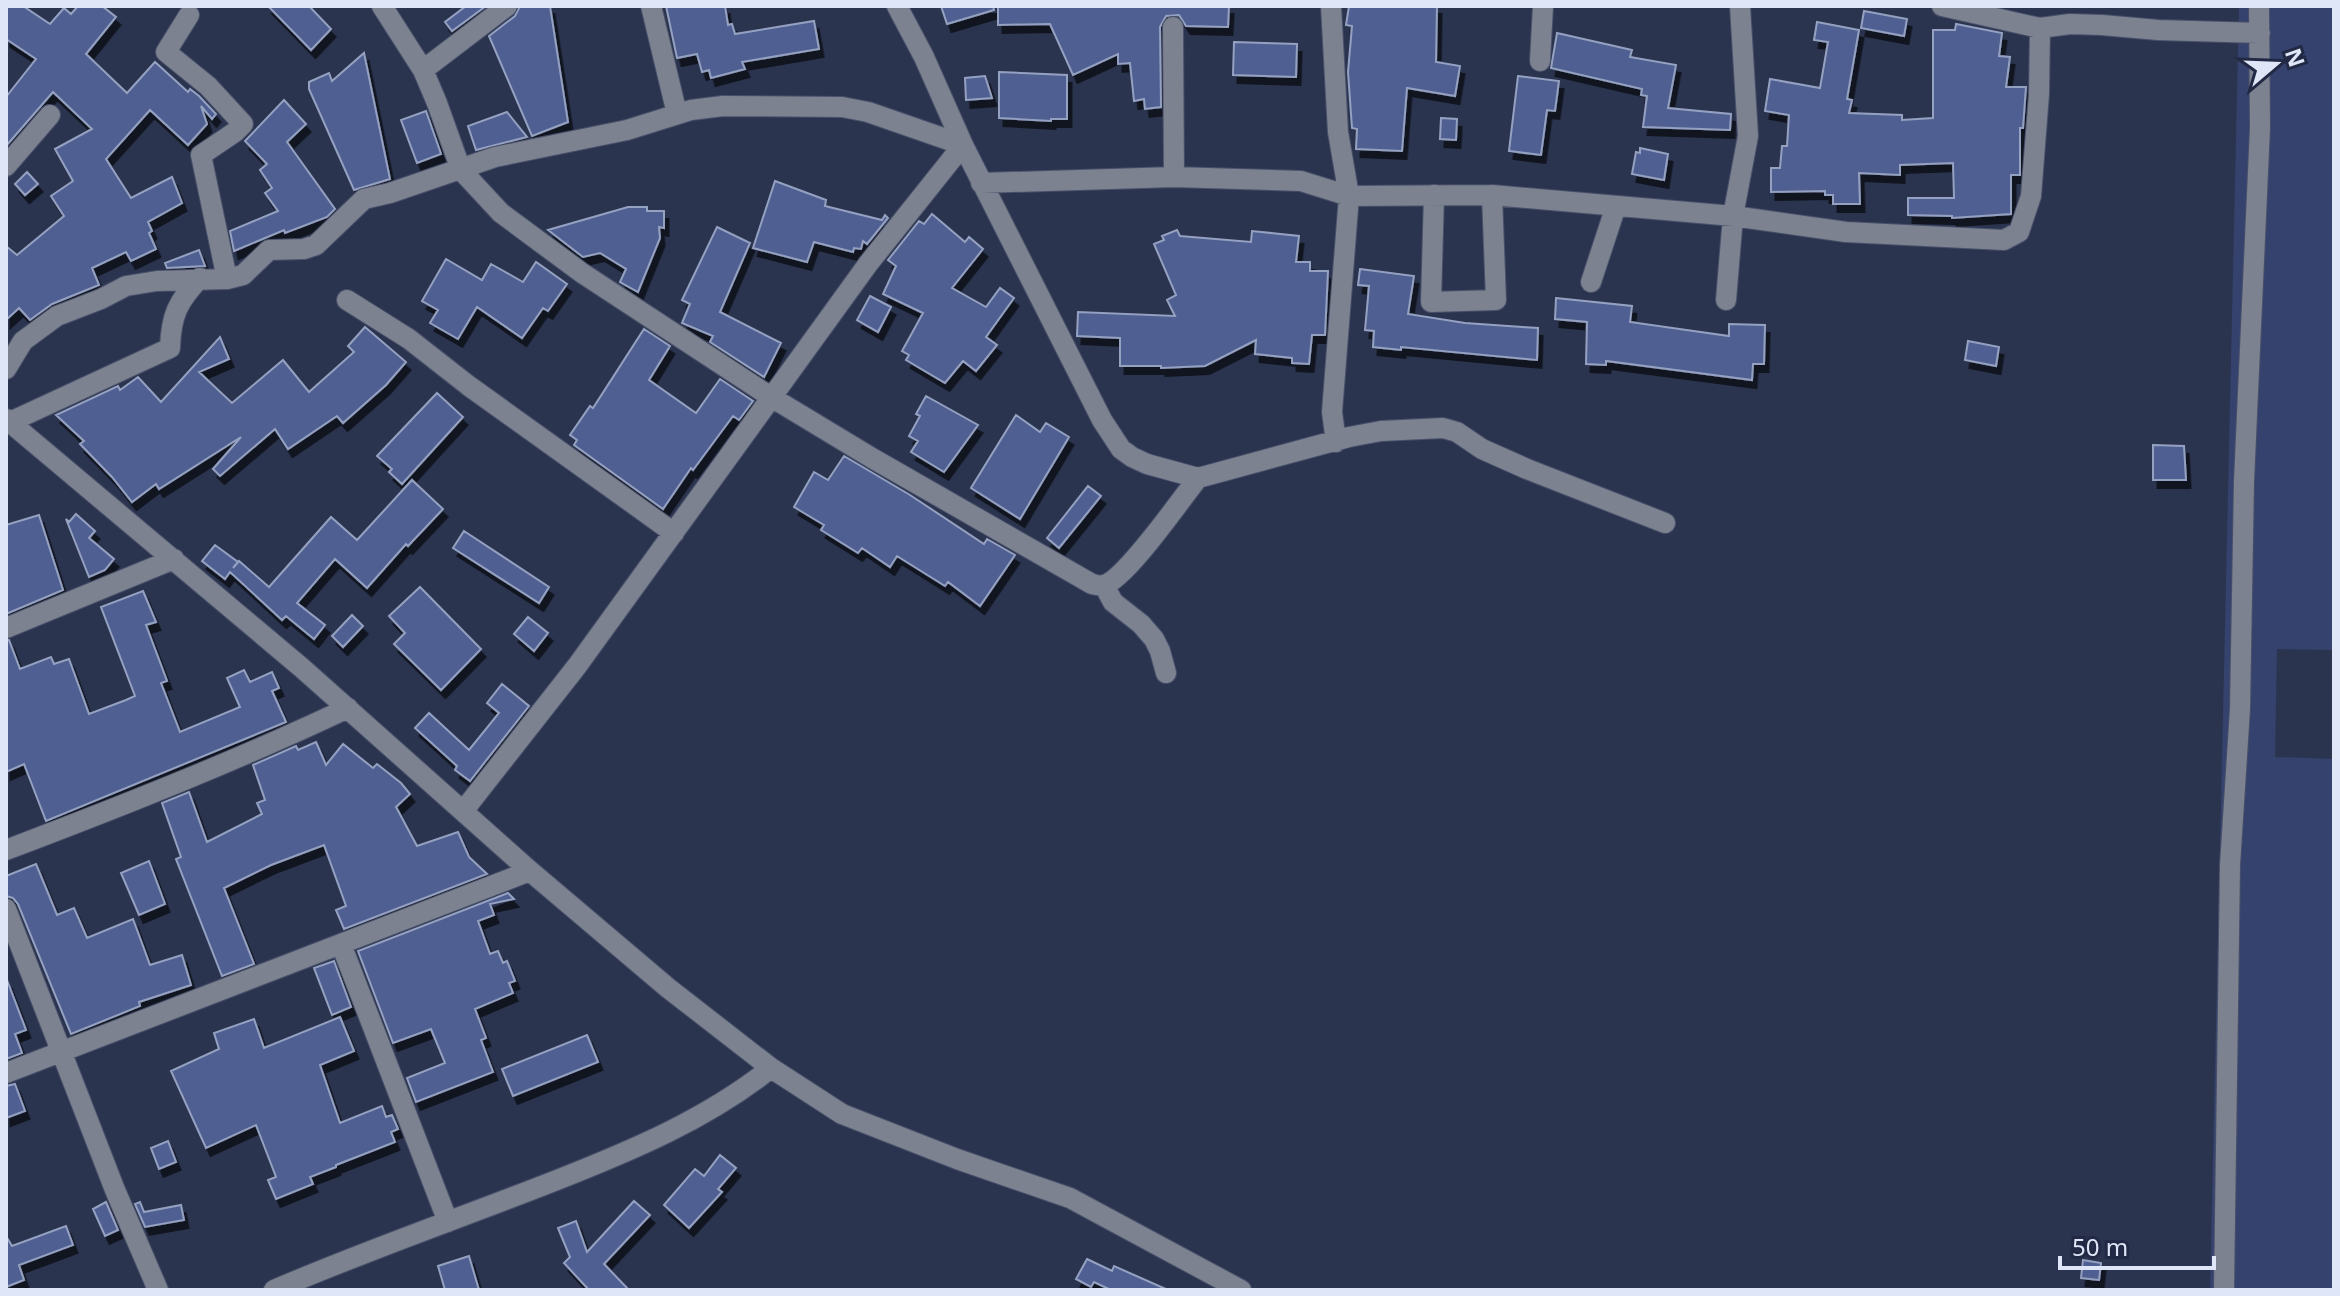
<svg xmlns="http://www.w3.org/2000/svg" width="2340" height="1296" viewBox="0 0 2340 1296" font-family="'Noto Sans',sans-serif">
	<style>
		.green { fill: #35426d }
		.building { fill: #4f5f91; stroke: #95a1c1; stroke-width: 2; filter: url(#shadow) }
		.lines { fill: none; stroke-linecap: round; stroke-linejoin: round }
		.minor-casing { stroke: #48506a; stroke-width: 22 }
		.minor { stroke: #7c8290; stroke-width: 20 }
	</style>
	<defs>
		<filter id="shadow"><feDropShadow dx="4.5" dy="8" stdDeviation="0" flood-color="#0009"/></filter>
	</defs>
	<rect width="100%" height="100%" fill="#2b344f"/>
	<!-- green -->
	<path class="green" d="M2239,6H2334V650L2277,649L2275,757L2334,759V1290H2210Z"/>
	<!-- building -->
	<path class="building" d="M6,6H23L50,24L64,8L71,14L78,6H102L116,17L86,54L127,93L155,62L188,92L190,89L199,96L216,114L212,119L201,106L207,124L188,145L150,110L106,159L131,198L172,177L182,203L148,222L152,231L149,233L156,249L131,261L126,252L92,268L99,285L52,304L30,320L19,308L6,320V246L17,255L64,216L51,196L73,181L55,149L92,129L53,92L6,146V97L36,59L6,39Z
		M268,6H309L331,29L311,50Z
		M466,6H486L452,31L445,22Z
		M520,6H550L568,122L532,136L489,36L515,16Z
		M666,6H725L728,25L732,24L735,34L814,21L819,49L742,62L745,69L711,78L709,70L702,72L697,54L677,58Z
		M941,6H993L994,10L947,24Z
		M998,6H1229L1228,27L1186,26L1179,15L1166,16L1160,27L1161,107L1145,109L1144,99L1134,101L1130,63L1118,64V54L1073,75L1050,24L998,25Z
		M1349,6H1437L1436,62L1460,66L1455,96L1407,88L1402,151L1356,149L1357,129L1352,128L1348,72L1352,26L1346,25Z
		M1864,11L1907,19L1904,36L1861,28Z
		M1817,22L1859,30L1847,99L1852,100L1849,113L1902,115V120L1933,118V30H1955L1956,24L2002,33L1999,56L2010,57L2006,87H2026L2023,128H2020V175H2011V214L1952,218V216L1908,215V198H1954L1953,163L1900,165V175L1859,173L1860,204H1833V195H1825V191L1771,192V168H1780L1782,146H1787L1789,115L1765,111L1770,79L1820,88L1828,42L1814,40Z
		M1557,33L1632,50L1630,57L1676,65L1668,108L1731,114L1730,130L1643,127L1647,96L1641,95L1642,89L1551,68Z
		M1234,42L1297,44L1296,77L1233,75Z
		M364,53L390,179L354,190L309,89V82L329,73L332,81Z
		M999,72L1067,75V119H1051V121L999,118Z
		M985,76L992,98L966,100L965,78Z
		M1518,76L1559,81L1555,111L1547,110L1541,155L1509,151Z
		M284,100L306,124L287,142L335,209L327,217L285,233L284,230L234,251L230,231L278,211L265,193L272,188L260,170L267,164L245,141Z
		M426,111L441,154L417,163L401,120Z
		M507,112L527,137L476,150L468,126Z
		M1441,118L1457,119L1456,140L1440,139Z
		M1640,148L1668,154L1664,180L1632,174L1636,152L1640,153Z
		M27,172L38,184L25,195L15,184Z
		M775,181L826,200L825,206L882,220L885,215L888,218L867,244L863,241L861,249L854,248L853,252L814,242L807,262L753,248Z
		M628,207H647V211H664V228L659,227L660,238L638,292L620,282L626,269L600,253L583,257L548,230Z
		M932,214L965,242L969,237L983,249L952,288L986,307L1000,288L1014,298L986,337L997,345L976,371L963,361L945,383L906,360L909,355L902,351L923,313L883,294L896,266L888,260L919,221L924,224Z
		M717,227L750,243L720,312L781,343L764,377L710,342L713,336L682,323L690,304L682,300Z
		M1177,230L1180,236L1251,242L1252,231L1299,236L1296,262H1310V271H1328L1325,335H1312L1309,364L1292,363V358L1255,354L1256,340L1205,366L1161,368V366H1120V338L1077,336L1078,312L1175,316L1167,300L1176,295L1154,244L1164,240L1162,236Z
		M199,250L205,266L167,268L165,263Z
		M446,259L482,280L491,264L523,282L536,262L567,284L548,311L543,308L522,338L477,307L458,339L430,323L438,310L422,301Z
		M1360,269L1414,276L1408,314L1465,323L1538,328L1537,360L1401,347V350L1373,347L1374,331L1365,330L1369,286L1358,285Z
		M870,296L891,307L878,332L857,320Z
		M1556,298L1632,306L1630,322L1729,336V324L1765,325L1764,364H1753L1752,380L1606,361V365L1586,364L1587,322L1555,319Z
		M365,327L406,362L386,385L343,423L337,416L288,449L275,429L220,476L213,469L241,437L159,489L156,484L132,502L112,477L80,444L84,441L56,415L118,386L120,390L138,377L161,402L220,337L229,359L199,372L232,403L283,360L309,392L354,352L348,346Z
		M644,329L670,346L649,380L696,413L720,379L753,401L739,420L733,416L693,470L691,468L663,509L574,445L577,440L570,435L590,406L593,408Z
		M1968,341L1999,347L1996,366L1965,360Z
		M437,393L463,417L402,484L389,472L392,469L377,456Z
		M926,396L978,425L944,472L911,452L918,441L909,436L920,416L916,414Z
		M1016,415L1040,432L1046,423L1069,437L1020,519L971,488Z
		M2153,445L2184,446L2186,480H2153Z
		M844,456L910,495L984,544L987,539L1015,555L980,606L948,582L945,586L897,556L890,567L862,548L858,553L821,530L824,525L794,507L814,472L828,480Z
		M412,480L443,509L408,546L406,544L367,588L335,559L297,603L325,625L314,639L286,616L282,620L230,572L225,579L202,561L215,545L238,562L233,568L239,561L269,587L331,517L357,540Z
		M1088,486L1101,496L1059,548L1047,538Z
		M76,514L95,531L89,538L114,559L105,570L89,577L66,519L69,522Z
		M39,515L63,590L6,614V525Z
		M464,531L549,587L539,603L453,548Z
		M420,587L481,649L441,690L394,644L405,633L389,616Z
		M143,591L156,622L146,625L167,681L161,683L180,732L240,707L227,678L244,670L250,682L272,672L279,688L272,691L286,722L46,821L24,764L6,772V641L9,640L20,669L51,657L54,664L69,659L89,714L126,700L135,696L101,607Z
		M352,615L363,626L343,647L332,636Z
		M528,617L548,633L534,651L514,634Z
		M502,684L529,706L470,781L455,770L457,766L415,728L429,713L469,750L499,713L487,703Z
		M316,742L326,765L343,744L373,768L377,764L401,783L410,794L396,807L417,846L458,832L469,857L487,874L344,929L336,910L346,906L324,845L271,865L224,888L254,964L222,976L176,859L181,857L162,803L189,792L207,842L262,814L257,803L265,800L253,765L296,746L298,750Z
		M149,861L165,904L139,915L121,873Z
		M36,864L57,915L74,908L87,938L133,919L150,965L182,955L191,985L139,1002L140,1006L71,1034L18,904L13,898L6,896V876Z
		M508,893L514,899L490,904L494,915L478,921L490,954L498,951L503,963L507,961L515,981L509,983L513,993L475,1009L486,1038L481,1040L493,1072L416,1102L407,1078L445,1063L431,1029L393,1043L358,951Z
		M334,961L351,1007L332,1015L314,968Z
		M7,980L26,1030L15,1034L22,1053L6,1059Z
		M340,1017L354,1051L320,1065L340,1123L382,1106L386,1117L392,1115L398,1129L391,1132L395,1142L336,1165V1167L310,1177L313,1184L276,1199L268,1180L276,1177L256,1125L206,1148L171,1071L219,1049L214,1033L254,1019L264,1048Z
		M587,1035L598,1062L513,1096L502,1069Z
		M15,1084L25,1111L6,1118V1086Z
		M168,1141L176,1162L159,1169L151,1148Z
		M720,1155L736,1168L718,1189L722,1192L689,1228L664,1205L695,1169L704,1176Z
		M634,1201L650,1215L604,1264L629,1290H589L564,1263L570,1257L558,1228L576,1221L587,1252Z
		M106,1202L118,1230L105,1236L93,1209Z
		M140,1202L144,1212L181,1205L184,1220L145,1227L135,1204Z
		M66,1226L73,1245L19,1265L24,1280L6,1287V1236L12,1246Z
		M469,1256L479,1290H445L438,1266Z
		M1087,1259L1112,1271L1114,1266L1168,1290H1111L1094,1282L1091,1287L1076,1279Z
		M2083,1260L2101,1263L2099,1280L2081,1278Z"/>
	<g class="lines">
		<!-- minor casing -->
		<g class="minor-casing">
			<path id="minor" d="M382,6L423,70L437,103L461,170L501,213L582,273L771,397L872,458L1092,584C1096,585 1101,586 1104,585C1126,579 1181,499 1198,478
				M651,6L677,114
				M897,6L924,57L963,145L1102,420L1121,449L1132,457L1147,464L1198,478L1349,437L1381,431L1443,428L1457,432L1482,449L1527,469L1665,523
				M1331,6L1338,132L1349,196L1332,412L1336,442
				M1942,6L2040,28L2070,24L2102,25L2158,30L2260,33
				M189,15L166,52L208,86L243,124L235,132L201,155L227,279
				M1173,27L1174,177
				M1540,61L1543,6
				M423,70L507,6
				M6,166L50,115
				M981,183L1174,177L1301,181L1349,196L1492,195L1733,216L1846,232L2004,240L2019,232L2031,196L2039,94L2040,28
				M1434,195L1431,302L1496,300L1492,195
				M1591,282L1616,206
				M347,300L409,339L469,386L674,533
				M1726,300L1733,216L1748,136L1740,6
				M6,369L23,341L57,316L101,299L126,286L157,281L227,279L243,275L269,250L304,249L316,245L364,199L390,193L495,157L627,130L691,110L723,106L842,107L868,112L963,145L868,264L577,666L464,810
				M6,419L302,668L530,871L668,988L771,1068L842,1114L957,1159L1070,1198L1241,1290
				M10,422L170,348C171,315 178,301 200,278
				M1104,585L1113,602L1141,624L1154,639L1160,651L1166,673
				M6,628L174,559
				M6,850C122,806 236,761 348,708
				M6,909L115,1190L158,1290
				M341,944L448,1222
				M6,1073L530,871
				M274,1290C367,1250 463,1217 557,1180C633,1150 707,1119 771,1068
				M2224,1290L2230,865L2240,709L2244,481L2260,128L2259,6"/>
		</g>
		<!-- minor -->
		<use href="#minor" class="minor"/>
	</g>
	<!-- border -->
	<rect width="2340" height="1296" fill="none" stroke="#dfe6f7" stroke-width="16"/>
	<!-- north arrow -->
	<g transform="translate(2276 64) rotate(71)" stroke="#212944" stroke-width="6" paint-order="stroke">
	<path d="M0-6L14 30L0 20L-14 30Z" fill="#dfe6f7"/>
	<text y="-12" font-size="22" font-weight="bold" text-anchor="middle" fill="#dfe6f7">N</text>
	</g>
	<!-- scale -->
	<path d="M2060 1256v12h154v-12" fill="none" stroke="#dfe6f7" stroke-width="4"/>
	<text x="2072" y="1256" font-size="24" fill="#dfe6f7" stroke="#212944" stroke-width="6" paint-order="stroke">50 m</text>
</svg>
